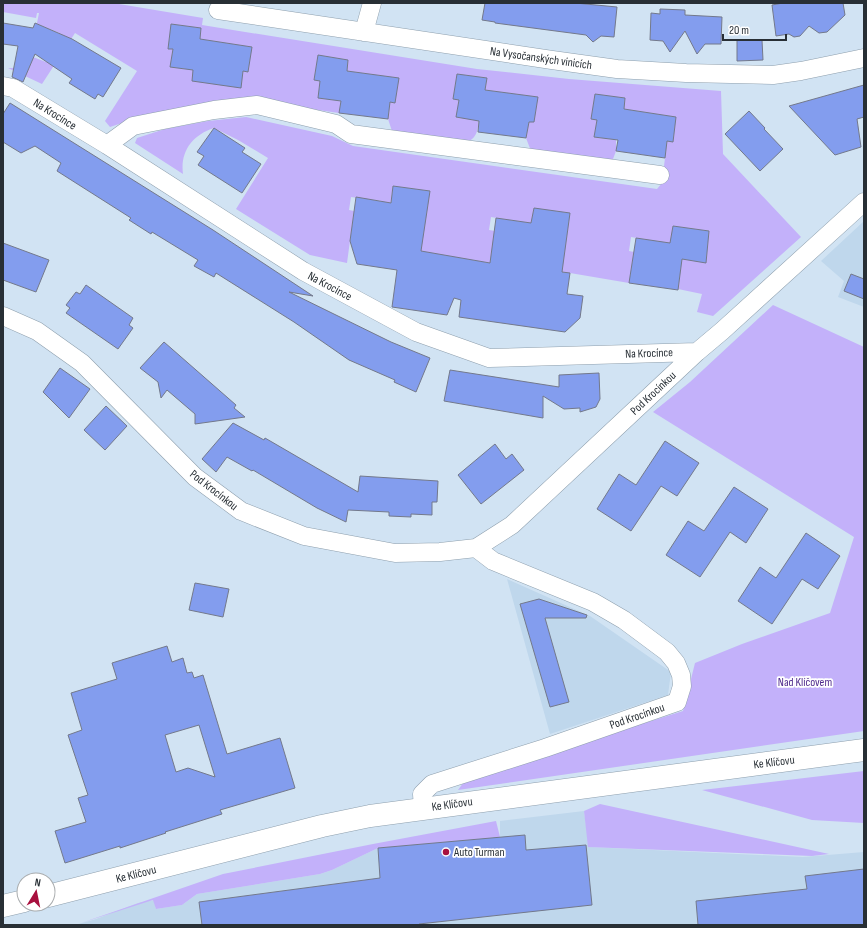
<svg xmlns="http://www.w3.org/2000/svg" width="867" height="928" viewBox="0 0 867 928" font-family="'Sofia Sans Condensed',sans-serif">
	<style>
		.built { fill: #bfd7ec }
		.green { fill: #c3b1fa; fill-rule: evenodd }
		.building { fill: #839dee; stroke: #73798b; fill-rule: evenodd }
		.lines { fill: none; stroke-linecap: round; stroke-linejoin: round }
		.minor-casing { stroke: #8e9fad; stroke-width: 19 }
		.tertiary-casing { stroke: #8e9fad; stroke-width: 23 }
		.minor { stroke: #fff; stroke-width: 18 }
		.tertiary { stroke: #fff; stroke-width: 22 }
		.poi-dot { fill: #a8103e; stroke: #fff; stroke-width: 1.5 }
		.labels { text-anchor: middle; stroke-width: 3.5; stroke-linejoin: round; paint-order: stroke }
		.street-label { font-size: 12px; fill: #282f35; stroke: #fff }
		.park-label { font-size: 12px; fill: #4f2b8c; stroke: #fff }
		.poi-label { font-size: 12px; fill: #282f35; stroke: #fff; text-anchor: start }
	</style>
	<rect width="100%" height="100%" fill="#d1e3f3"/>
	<!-- built -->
	<path class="built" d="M864,221V307L838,297L844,281L821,261Z
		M507,579L590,616L671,672L668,695L550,734Z
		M584,811L589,847L803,857L864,852V925H75L96,919L138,903L154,900L156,909L182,905L197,894L320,874L332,870L378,848L500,837V821Z"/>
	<!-- green -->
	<path class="green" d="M3,3H113L203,18L202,25L477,69L569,79L721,91L723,154L801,237L713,316L697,312L702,294L678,289L682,259L706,262L709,231L673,226L669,255L660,242L631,237L629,251L634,252L629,283L570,273L538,270L544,239L566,242L570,213L534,209L529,235L521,222L491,217L489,230L495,231L490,263L398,249L425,221L430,191L393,186L389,214L381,201L351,197L349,210L354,211L347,263L310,255L236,209L268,158L238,140L214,128C192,135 180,152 183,174L135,143L137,138L165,129L208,121L246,117L332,136L353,146L657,189L662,183L667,141H673L676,117L624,109L625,98L595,94L591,119L597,120L594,137L616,140V151L613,159L604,163L531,151L526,138L529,122H534L537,97L485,90L487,78L457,74L453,99L459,100L456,117L479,120C477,133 477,137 466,143L392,131L388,119L390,102H395L398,78L347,71L348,60L318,55L314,80L320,81L318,98L341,101L339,113L304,108L152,113L110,127L105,121L137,71L75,33L42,84L8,68H14L33,57L46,62L59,33L35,23H37L39,13H37L36,18L3,12ZM171,24L201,28L200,39L251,47L248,72L243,71L241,87L193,70L170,67L173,49H168Z
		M773,305L864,347V731L458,790L466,779L683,711L695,663L742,644L830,613L854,537L653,412L690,382Z
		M864,771V823L812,820L702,790Z
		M600,804L829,854L812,856L588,847L584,811Z
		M496,821L500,837L378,848L332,870L320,874L197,894L182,905L156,909L153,900L81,923L223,874L373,844Z"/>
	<!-- building -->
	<path class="building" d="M485,3H575L617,7L614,37L601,36L593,42L586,35L495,23V22L482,20Z
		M783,3H843L845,15L827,32L819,33L809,26L800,36L794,37L789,34L776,36L772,5Z
		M660,9L685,10V15L722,17L721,44H705L697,54L685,31L670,52L663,41L650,40L651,13L660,14Z
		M3,23L33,28L35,23L72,39L121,68L103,97L98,94L95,99L69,83L72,79L35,54L23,82L12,77L18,46L3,44Z
		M171,24L201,28L200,39L252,47L248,72L243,71L241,88L192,81L193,70L170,67L173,49H168Z
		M737,40H762L763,60L737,61Z
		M318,55L348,60L347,71L399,78L395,103L390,102L388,119L339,113L341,101L318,98L320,81L314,80Z
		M457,74L487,78L485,90L538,97L534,122H529L526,138L478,132L479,121L456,117L459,100L453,99Z
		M864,85V117L857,119L861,147L835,155L789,106Z
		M595,94L625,98L624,109L676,117L673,142L667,141L665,158L616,151L618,140L594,137L597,120L591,119Z
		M10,103L213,230L313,296L289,292L391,342L430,358L416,392L394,382L395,380L349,360L294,322L216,273L214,277L194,266L198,260L152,232L151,234L129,220L131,218L57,171L61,163L35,146L21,153L3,142V114Z
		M749,111L765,128L764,129L783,149L760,171L725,134Z
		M214,128L245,148L242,152L261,164L242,193L198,165L204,156L197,152Z
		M393,186L430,191L421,251L490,263L496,218L531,223L534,208L570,213L562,272L570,273L567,294L583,296L580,318L565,332L459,317L461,300L454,298L447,315L392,307L397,270L357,264L350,241L356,197L391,203Z
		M673,226L709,231L706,263L682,259L678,290L629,283L636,238L670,243Z
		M3,243L49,260L36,292L3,280Z
		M851,274L864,279V299L844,291Z
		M86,285L133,318L129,325L133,328L118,349L66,313L70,308L66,305L76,292L80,294Z
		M164,342L236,405L234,408L245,417L195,424V414L167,390L161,398L158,382L140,368Z
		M60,368L90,389L69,418L43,392Z
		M450,370L559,387V375L599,373L600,399L596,407L580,412V408L564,409L543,396V418L444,401Z
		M106,406L127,426L105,450L84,430Z
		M233,423L264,440L265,438L358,492L360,476L438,481L437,502H432V515L411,514V517L389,516V512L348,510L346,522L317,508L253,470L252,471L227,457L216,472L202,459Z
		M665,441L699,463L677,496L661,486L631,531L597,509L619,474L636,485Z
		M495,444L506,459L512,454L524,470L481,504L458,475Z
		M734,487L768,509L746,543L730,532L700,577L666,555L688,521L704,531Z
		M806,533L840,556L818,589L802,579L772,624L738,601L760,567L776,578Z
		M195,583L229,589L223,617L189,610Z
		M539,599L587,615L586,618H545L569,702L550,707L520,604Z
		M167,646L172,662L183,658L187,673L192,672L194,678L203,675L227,754L280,738L295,788L220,810L222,814L165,832L166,833L120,848V846L65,863L55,831L86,822L78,798L88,795L68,735L82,730L71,693L117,679L112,663ZM199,725L215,777L188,768L176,772L165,735Z
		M525,835L526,850L586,845L592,905L419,924V925H202L199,902L380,878L378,848Z
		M864,869V925H698L696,901L807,889L805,876Z"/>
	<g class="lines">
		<!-- minor casing -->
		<g class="minor-casing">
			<path id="minor" d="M218,10L552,60L617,69L686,73L773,75L801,71L864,58
				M364,32L372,3
				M3,86L13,88L107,145L303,271L416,332L489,358L697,352
				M107,145L133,126L214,110L257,105L336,124L351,134L660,175
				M3,316L37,331L82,363L195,477L241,511L304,536L395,553L440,552L476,548L512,525L697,352L722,331L864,202
				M423,808L422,794L432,784L545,748L677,702L682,686L681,675L676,663L667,652L624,620L593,602L493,561L476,548"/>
		</g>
		<!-- tertiary casing -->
		<g class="tertiary-casing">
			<path id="tertiary" d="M48,896L322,826L370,816L864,750
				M3,906L24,901"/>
		</g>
		<!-- minor -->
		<use href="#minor" class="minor"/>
		<!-- tertiary -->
		<use href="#tertiary" class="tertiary"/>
	</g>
	<!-- markers -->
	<circle class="poi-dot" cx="446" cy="852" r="4"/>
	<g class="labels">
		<!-- street labels -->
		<g class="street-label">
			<text transform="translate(541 58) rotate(8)" y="4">Na Vysočanských vinicích</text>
			<text transform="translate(55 114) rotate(32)" y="4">Na Krocínce</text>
			<text transform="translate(330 286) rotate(28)" y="4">Na Krocínce</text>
			<text transform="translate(649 353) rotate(-2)" y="4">Na Krocínce</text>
			<text transform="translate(653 393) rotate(-43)" y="4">Pod Krocínkou</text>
			<text transform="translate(214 490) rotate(38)" y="4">Pod Krocínkou</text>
			<text transform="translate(637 716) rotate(-19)" y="4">Pod Krocínkou</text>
			<text transform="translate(774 762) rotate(-7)" y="4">Ke Klíčovu</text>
			<text transform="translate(452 804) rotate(-8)" y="4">Ke Klíčovu</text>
			<text transform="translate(136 874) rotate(-14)" y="4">Ke Klíčovu</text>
		</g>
		<!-- park labels -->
		<g class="park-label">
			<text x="805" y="686">Nad Klíčovem</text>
		</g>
		<!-- poi labels -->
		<g class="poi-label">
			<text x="454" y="856">Auto Turman</text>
		</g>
	</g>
	<!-- border -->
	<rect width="867" height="928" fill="none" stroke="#282f35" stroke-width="8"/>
	<!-- north arrow -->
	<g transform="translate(36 892) rotate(10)"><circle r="19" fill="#ffffff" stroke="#a9acae"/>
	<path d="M0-3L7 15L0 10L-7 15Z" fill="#a8103e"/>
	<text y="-6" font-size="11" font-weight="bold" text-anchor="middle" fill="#282f35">N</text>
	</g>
	<!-- scale -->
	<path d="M723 34v6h63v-6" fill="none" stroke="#282f35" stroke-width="2"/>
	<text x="729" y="34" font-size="12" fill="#282f35" stroke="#ffffff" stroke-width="3" paint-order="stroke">20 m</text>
</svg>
